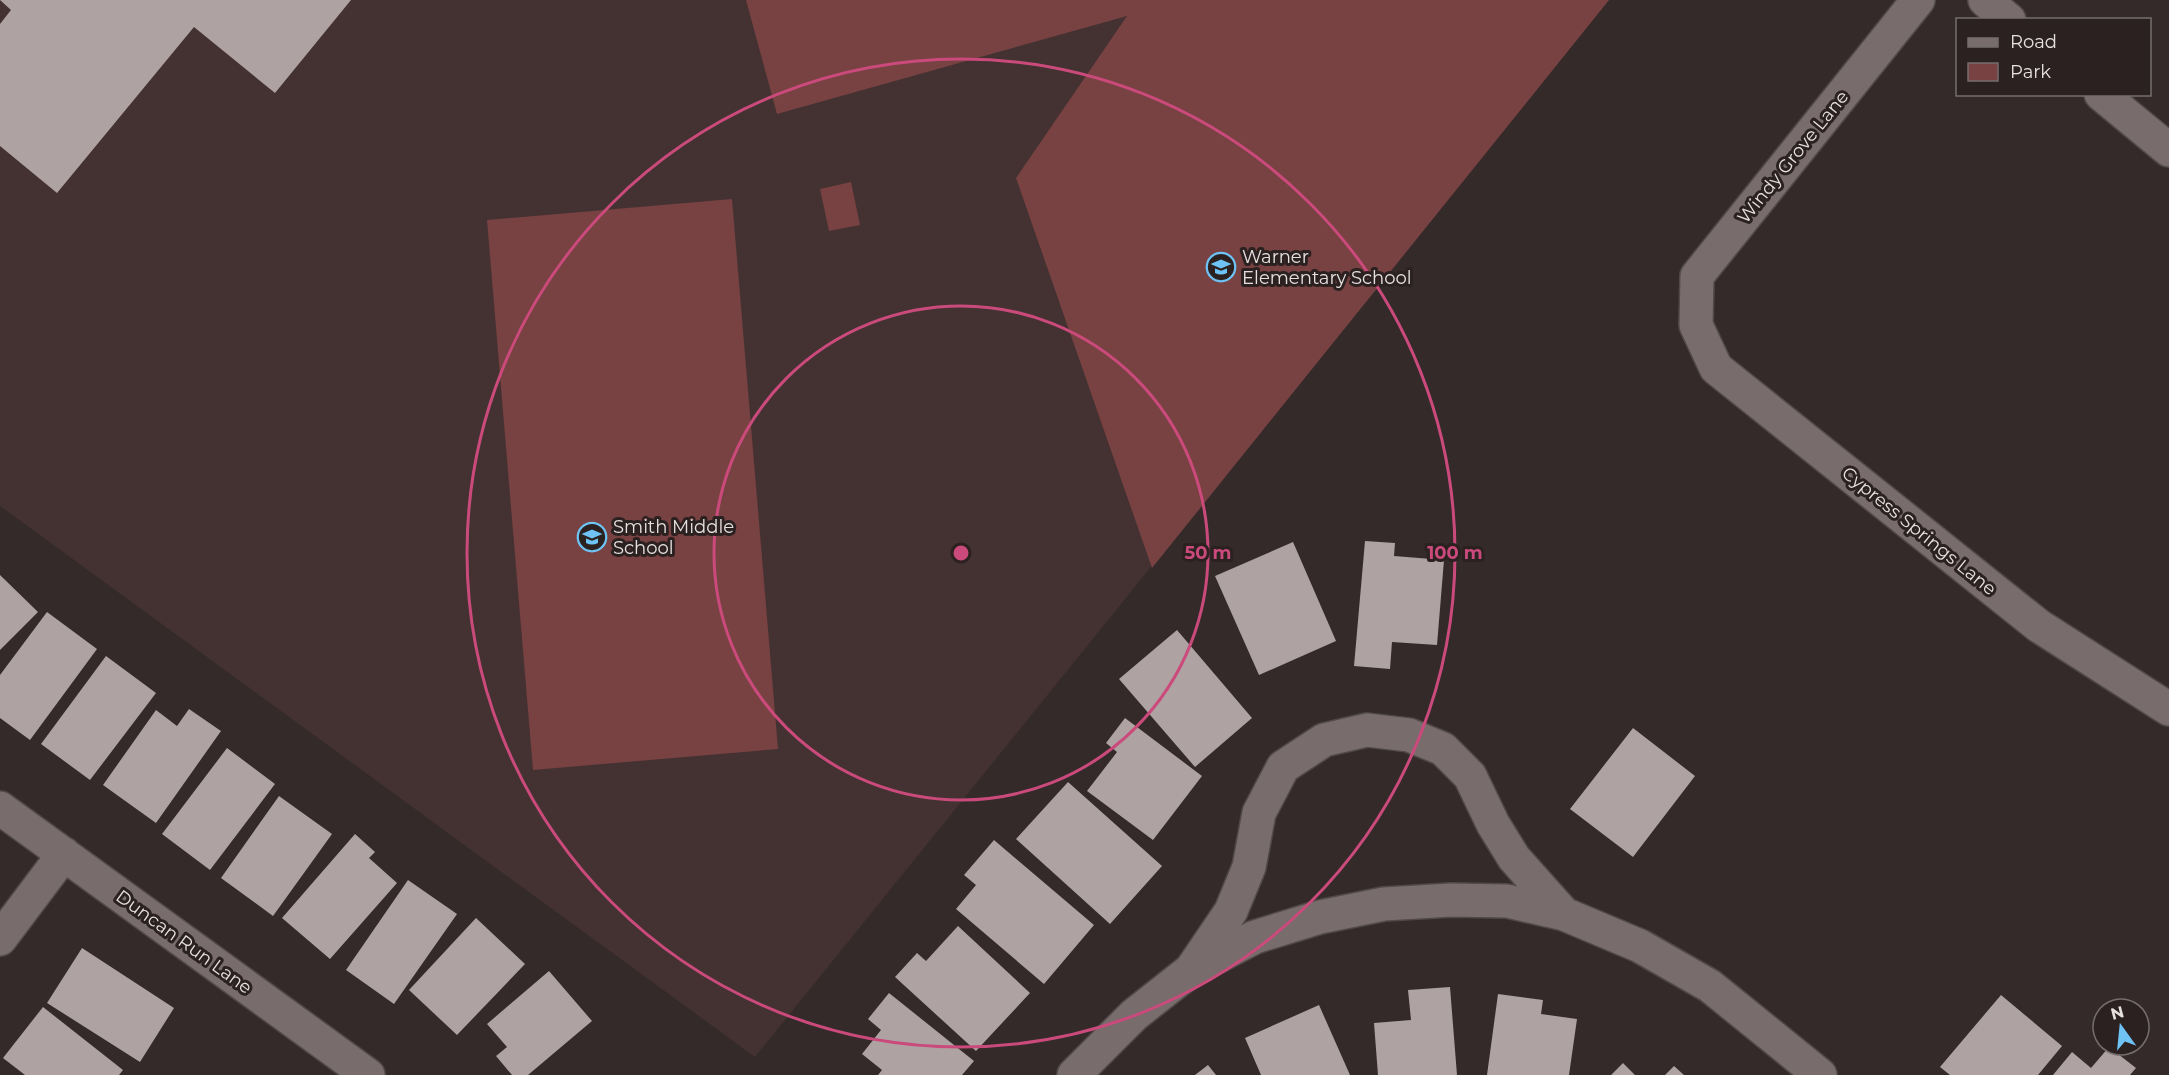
<svg xmlns="http://www.w3.org/2000/svg" width="2169" height="1075" viewBox="0 0 2169 1075" font-family="Montserrat,sans-serif">
	<style>
		.built { fill: #433231 }
		.green { fill: #784142 }
		.building { fill: #afa2a2 }
		.lines { fill: none; stroke-linecap: round; stroke-linejoin: round }
		.street-casing { stroke: #514848; stroke-width: 36 }
		.street { stroke: #786c6c; stroke-width: 33 }
		.ring { fill: none; stroke: #cb4a7c; stroke-width: 3 }
		.labels { text-anchor: middle; stroke-width: 6; stroke-linejoin: round; paint-order: stroke }
		.street-label { font-size: 18px; fill: #e7e0e0; stroke: #2a2120 }
		.poi-label { font-size: 18px; fill: #e7e0e0; stroke: #2a2120; text-anchor: start }
		.centre { fill: #cb4a7c; stroke: #2a2120; stroke-width: 3 }
		.ring-label { font-size: 18px; text-anchor: middle; font-weight: bold; fill: #cb4a7c; stroke: #2a2120; stroke-width: 6; stroke-linejoin: round; paint-order: stroke }
	</style>
	<rect width="100%" height="100%" fill="#342a2a"/>
	<!-- built -->
	<path class="built" d="M0,0H1609L755,1057L0,506Z"/>
	<!-- green -->
	<path class="green" d="M746,0H1609L1152,568L1016,178L1127,16L777,114Z
		M851,182L860,225L829,231L820,189Z
		M732,199L778,749L533,770L487,220Z"/>
	<!-- building -->
	<path class="building" d="M0,0H351L275,93L194,27L57,193L0,146V24L11,10Z
		M1365,541L1395,543L1394,556L1444,560L1437,645L1392,642L1390,669L1354,666Z
		M1293,542L1336,641L1259,675L1215,576Z
		M0,575L38,612L0,650Z
		M47,612L97,649L30,740L0,718V675Z
		M1177,630L1252,718L1195,767L1119,679Z
		M106,656L156,693L90,780L41,744Z
		M189,709L221,731L156,823L103,785L156,710L177,726Z
		M1125,718L1202,776L1153,840L1087,791L1117,752L1106,743Z
		M1633,728L1695,776L1633,857L1570,809Z
		M227,748L275,784L210,870L162,834Z
		M1068,782L1162,866L1110,924L1016,839Z
		M279,796L332,834L273,916L221,878Z
		M355,834L375,852L369,858L397,883L330,959L282,918Z
		M994,840L1094,925L1044,984L956,909L976,885L964,875Z
		M408,880L457,914L394,1004L346,970Z
		M476,918L525,964L457,1035L409,990Z
		M958,926L1030,993L976,1051L895,977L917,953L926,961Z
		M82,948L174,1008L140,1062L47,1003Z
		M549,971L592,1021L528,1075H512L496,1056L507,1047L487,1024Z
		M1450,987L1457,1075H1378L1374,1023L1411,1020L1408,990Z
		M889,993L974,1061L962,1075H878L882,1070L862,1054L881,1030L868,1019Z
		M1498,994L1543,1000L1541,1014L1577,1019L1569,1075H1487Z
		M2001,995L2062,1046L2038,1075H1950L1940,1067Z
		M1319,1005L1350,1075H1261L1245,1038Z
		M43,1007L123,1070L119,1075H25L3,1058Z
		M2109,1047L2136,1068L2130,1075H2053L2072,1052L2091,1068Z
		M1623,1063L1635,1075H1611Z
		M1208,1065L1216,1075H1195Z
		M1674,1066L1684,1075H1665Z"/>
	<g class="lines">
		<!-- street casing -->
		<g class="street-casing">
			<path id="street" d="M1918,0L1697,276L1696,325L1716,368L2039,626L2169,709
				M1985,0L2009,20
				M2101,94L2169,150
				M0,808L368,1075
				M0,939L64,854
				M1193,967L1231,911L1249,867L1259,813L1283,767L1324,740L1367,730L1409,735L1443,749L1470,776L1493,824L1514,858L1564,914
				M1074,1075L1134,1015L1191,970L1255,937L1320,917L1384,904L1451,900L1507,901L1564,914L1640,946L1710,986L1820,1075"/>
		</g>
		<!-- street -->
		<use href="#street" class="street"/>
	</g>
	<!-- distance rings -->
	<g class="ring">
		<circle cx="961" cy="553" r="247"/>
		<circle cx="961" cy="553" r="494"/>
	</g>
	<!-- icons -->
	<defs>
		<g id="school-ring" transform="scale(1.5)"><circle r="9.5" fill="#2a2120" stroke="#6fc2f4" stroke-width="1.5"/><path d="M0-5L7-2L0 1L-7-2ZM-4 1L0 2.5L4 1V4Q0 6-4 4Z" fill="#6fc2f4"/></g>
	</defs>
	<g fill-rule="evenodd">
		<use href="#school-ring" x="1221" y="267"/>
		<use href="#school-ring" x="592" y="537"/>
	</g>
	<g class="labels">
		<!-- street labels -->
		<g class="street-label">
			<text transform="translate(1793 157) rotate(-51)" y="6">Windy Grove Lane</text>
			<text transform="translate(1919 531) rotate(39)" y="6">Cypress Springs Lane</text>
			<text transform="translate(184 942) rotate(36)" y="6">Duncan Run Lane</text>
		</g>
		<!-- poi labels -->
		<g class="poi-label">
			<text x="1242" y="263">Warner<tspan x="1242" dy="21">Elementary School</tspan></text>
			<text x="613" y="533">Smith Middle<tspan x="613" dy="21">School</tspan></text>
		</g>
	</g>
	<circle cx="961" cy="553" r="9" class="centre"/>
	<g class="ring-label">
		<text x="1208" y="559">50 m</text>
		<text x="1455" y="559">100 m</text>
	</g>
	<!-- legend -->
	<rect x="1956" y="18" width="195" height="78" fill="#2a2120" stroke="#766d6d" stroke-width="1.5"/>
	<rect x="1968" y="38" width="30" height="9" fill="#786c6c" stroke="#766d6d" stroke-width="1.5"/>
	<text x="2010" y="48" font-size="18" fill="#e7e0e0">Road</text>
	<rect x="1968" y="63" width="30" height="18" fill="#784142" stroke="#766d6d" stroke-width="1.5"/>
	<text x="2010" y="78" font-size="18" fill="#e7e0e0">Park</text>
	<!-- north arrow -->
	<g transform="translate(2121 1027) rotate(345)"><circle r="28" fill="#2a2120" stroke="#766d6d" stroke-width="1.5"/>
	<path d="M0-4.5L10 22L0 15L-10 22Z" fill="#6fc2f4"/>
	<text y="-9" font-size="16" font-weight="bold" text-anchor="middle" fill="#e7e0e0">N</text>
	</g>
</svg>
